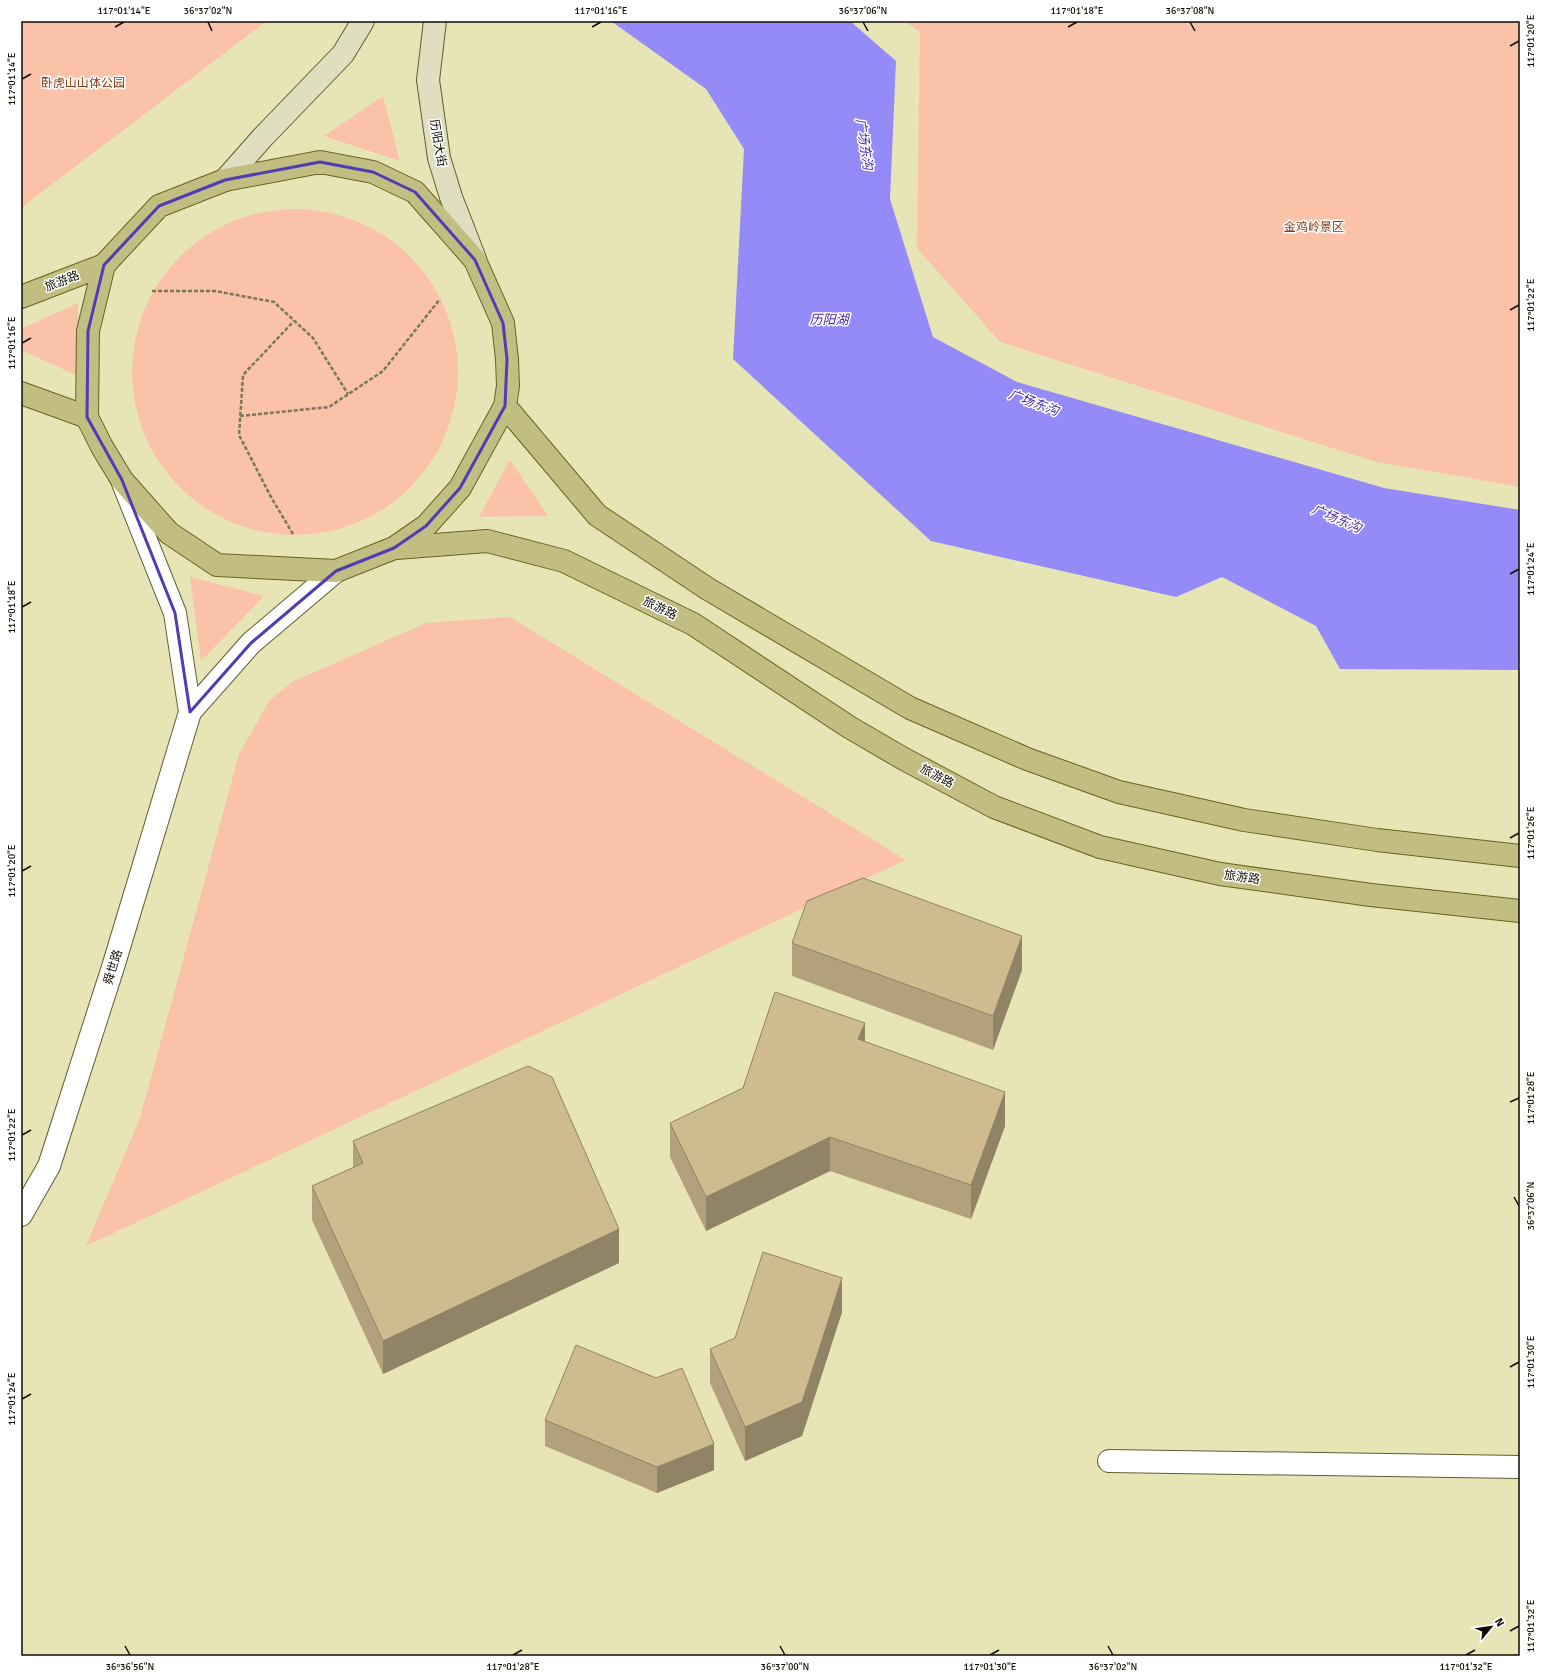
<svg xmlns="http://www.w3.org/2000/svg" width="1541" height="1677" viewBox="0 0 1541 1677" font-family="Signika,'Noto Sans SC',sans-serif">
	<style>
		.green { fill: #fac2a9 }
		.water { fill: #948bf8 }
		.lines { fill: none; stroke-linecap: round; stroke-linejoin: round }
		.minor-casing { stroke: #605e34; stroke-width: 24 }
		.tertiary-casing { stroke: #605e34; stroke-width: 24 }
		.secondary-casing { stroke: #605e34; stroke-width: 24 }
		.primary-casing { stroke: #69631f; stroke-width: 24 }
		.path { stroke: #7a785a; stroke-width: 2.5; stroke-dasharray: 4 2; stroke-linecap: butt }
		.minor { stroke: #fff; stroke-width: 22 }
		.tertiary { stroke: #fff; stroke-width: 22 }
		.secondary { stroke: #e0dec1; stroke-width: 22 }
		.primary { stroke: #c2be82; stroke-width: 22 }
		.wall { fill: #b2a17c }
		.shaded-wall { fill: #918365 }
		.building { fill: #cfbb90; stroke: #918365 }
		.marked { fill: none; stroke: #523bb3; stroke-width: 3; stroke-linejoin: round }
		.ticks { fill: none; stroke: #0f0d01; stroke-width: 1.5 }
		.labels { text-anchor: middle; stroke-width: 3; stroke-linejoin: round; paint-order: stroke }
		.park-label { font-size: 12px; fill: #833a12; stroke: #fff }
		.street-label { font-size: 12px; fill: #0f0d01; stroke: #fff }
		.water-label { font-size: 13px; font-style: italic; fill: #4728a6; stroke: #fff }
		.neatline { fill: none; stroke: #0f0d01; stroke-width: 1.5 }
		.ticks-label { font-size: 10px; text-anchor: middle; fill: #0f0d01 }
	</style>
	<rect width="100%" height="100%" fill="#e7e5b6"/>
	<!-- green -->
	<path class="green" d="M21,21H267L21,208Z
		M904,21H1520V487L1373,461L1000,342L917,248L920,32Z
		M383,96L400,161L324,136Z
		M132 372a163 163 0 1 1 326 0a163 163 0 1 1-326 0Z
		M78,303V376L21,350V329Z
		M510,460L548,516L479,517Z
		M190,577L264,596L201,661Z
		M510,617L906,860L86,1246L140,1118L239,754L269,701L292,682L426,623Z"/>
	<!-- water -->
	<path class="water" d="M611,21H850L896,61L890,199L933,337L1017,382L1384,488L1520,510V670L1340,669L1316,626L1222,577L1176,597L931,541L733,359L744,149L706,89Z"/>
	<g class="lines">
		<!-- minor casing -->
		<g class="minor-casing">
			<path id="minor" d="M1109,1461L1520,1467"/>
		</g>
		<!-- tertiary casing -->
		<g class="tertiary-casing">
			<path id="tertiary" d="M123,483L175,613L190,712
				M21,1215L49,1166L113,967L190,712L251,643L336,571"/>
		</g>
		<!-- secondary casing -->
		<g class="secondary-casing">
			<path id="secondary" d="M435,21L428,80L439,158L451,197L475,259
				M225,180L262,138L343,54L363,21"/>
		</g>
		<!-- primary casing -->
		<g class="primary-casing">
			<path id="primary" d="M320,162L373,172L415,192L475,260L503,323L507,359L508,386L505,406L460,488L426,526L394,548L336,571L217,565L169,533L122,480L102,447L87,417L88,331L104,265L159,206L225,180Z
				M21,297L104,265
				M21,393L87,417
				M505,406L597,515L708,589L910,708L1027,759L1119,792L1244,820L1377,840L1520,856
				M396,548L487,541L564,561L693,624L849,727L904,759L994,807L1100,847L1220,874L1371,895L1520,911"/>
		</g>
		<!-- path -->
		<path class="path" d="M152,291H215L274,302L313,338L348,394
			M240,416L329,407L383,371L440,299
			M293,534L271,497L239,435L243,375L294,321"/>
		<!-- minor -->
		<use href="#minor" class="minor"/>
		<!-- tertiary -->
		<use href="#tertiary" class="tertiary"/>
		<!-- secondary -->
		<use href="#secondary" class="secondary"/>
		<!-- primary -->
		<use href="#primary" class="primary"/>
	</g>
	<!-- wall -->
	<path class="wall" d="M792,943L1022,970L993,1050L792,976Z
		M865,1042L1005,1126L971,1219L830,1171L706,1231L670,1157V1123Z
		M353,1141L619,1263L383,1374L312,1220V1186L353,1168Z
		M842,1312L802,1436L745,1461L710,1383V1349Z
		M545,1420L714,1470L657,1493L545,1446Z"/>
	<!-- shaded-wall -->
	<path class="shaded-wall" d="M1022,936V970L993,1050V1016Z
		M865,1023V1057L858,1039Z
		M1005,1092V1126L971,1219V1185Z
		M830,1137V1171L706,1231V1197Z
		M619,1229V1263L383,1374V1341Z
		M842,1278V1312L802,1436L745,1461V1427Z
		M714,1444V1470L657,1493V1467Z"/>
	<!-- building -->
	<path class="building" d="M863,878L1022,936L993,1016L792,943L807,901Z
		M775,992L865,1023L858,1039L1005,1092L971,1185L830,1137L706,1197L670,1123L743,1088Z
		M528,1066L552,1077L619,1229L383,1341L312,1186L363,1163L353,1141Z
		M763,1252L842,1278L802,1402L745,1427L710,1349L735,1338Z
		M576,1345L656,1378L682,1368L714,1444L657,1467L545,1420Z"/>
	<!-- marked area -->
	<path class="marked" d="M320,162L373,172L415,192L475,260L503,323L507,359L505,406L460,488L426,526L394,548L336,571L251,643L190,712L175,613L122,480L87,417L88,331L104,265L159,206L225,180Z"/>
	<!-- ticks -->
	<path class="ticks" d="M208,22L212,31M863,22L868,31M1190,22L1195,31M115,27L124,22M592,27L601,22M1068,27L1077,22M1510,46L1519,41M22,79L31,74M1510,310L1519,305M22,343L31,338M1510,574L1519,569M22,607L31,602M1510,838L1519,833M22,871L31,866M1510,1102L1519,1098M22,1135L31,1130M1514,1197L1519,1206M1510,1367L1519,1362M22,1399L31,1394M1510,1631L1519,1626M125,1646L130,1655M780,1646L785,1655M1108,1646L1113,1655M513,1655L522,1650M990,1655L999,1650M1466,1655L1475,1650"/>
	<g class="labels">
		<!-- park labels -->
		<g class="park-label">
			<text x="83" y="87">卧虎山山体公园</text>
			<text x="1314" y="231">金鸡岭景区</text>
		</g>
		<!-- street labels -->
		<g class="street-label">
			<text transform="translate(438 143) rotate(80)" y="4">历阳大街</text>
			<text transform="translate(62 281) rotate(-21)" y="4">旅游路</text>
			<text transform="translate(660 608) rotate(26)" y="4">旅游路</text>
			<text transform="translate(937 776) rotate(28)" y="4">旅游路</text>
			<text transform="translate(1242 877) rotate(8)" y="4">旅游路</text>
			<text transform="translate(113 967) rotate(-73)" y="4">舜世路</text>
		</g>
		<!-- water labels -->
		<g class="water-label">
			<text transform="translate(865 144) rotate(81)" y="5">广场东沟</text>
			<text x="829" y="324">历阳湖</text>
			<text transform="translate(1034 402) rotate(20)" y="5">广场东沟</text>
			<text transform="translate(1337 518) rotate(23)" y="5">广场东沟</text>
		</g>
	</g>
	<!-- border -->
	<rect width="1541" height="1677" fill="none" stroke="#ffffff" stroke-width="44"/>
	<!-- north arrow -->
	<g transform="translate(1491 1627) rotate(61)" stroke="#ffffff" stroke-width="3" paint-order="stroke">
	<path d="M0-3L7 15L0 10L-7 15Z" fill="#0f0d01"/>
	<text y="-6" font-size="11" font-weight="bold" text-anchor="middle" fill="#0f0d01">N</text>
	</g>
	<rect x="22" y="22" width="1497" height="1633" class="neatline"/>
	<g class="ticks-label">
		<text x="124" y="14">117°01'14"E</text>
		<text x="208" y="14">36°37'02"N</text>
		<text x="601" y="14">117°01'16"E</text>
		<text x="863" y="14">36°37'06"N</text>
		<text x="1077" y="14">117°01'18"E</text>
		<text x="1190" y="14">36°37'08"N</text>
		<text transform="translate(1530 41) rotate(-90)" y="4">117°01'20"E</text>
		<text transform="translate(11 79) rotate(-90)" y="4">117°01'14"E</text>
		<text transform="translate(1530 305) rotate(-90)" y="4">117°01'22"E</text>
		<text transform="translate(11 343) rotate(-90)" y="4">117°01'16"E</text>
		<text transform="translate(1530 569) rotate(-90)" y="4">117°01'24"E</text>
		<text transform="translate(11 607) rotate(-90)" y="4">117°01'18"E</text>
		<text transform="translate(1530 833) rotate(-90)" y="4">117°01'26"E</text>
		<text transform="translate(11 871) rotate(-90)" y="4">117°01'20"E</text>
		<text transform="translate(1530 1098) rotate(-90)" y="4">117°01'28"E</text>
		<text transform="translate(11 1135) rotate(-90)" y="4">117°01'22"E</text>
		<text transform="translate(1530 1206) rotate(-90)" y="4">36°37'06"N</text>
		<text transform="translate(1530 1362) rotate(-90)" y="4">117°01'30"E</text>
		<text transform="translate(11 1399) rotate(-90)" y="4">117°01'24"E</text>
		<text transform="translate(1530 1626) rotate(-90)" y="4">117°01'32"E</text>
		<text x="130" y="1670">36°36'56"N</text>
		<text x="513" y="1670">117°01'28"E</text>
		<text x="785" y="1670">36°37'00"N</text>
		<text x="990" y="1670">117°01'30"E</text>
		<text x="1113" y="1670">36°37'02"N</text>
		<text x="1466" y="1670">117°01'32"E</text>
	</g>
</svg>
